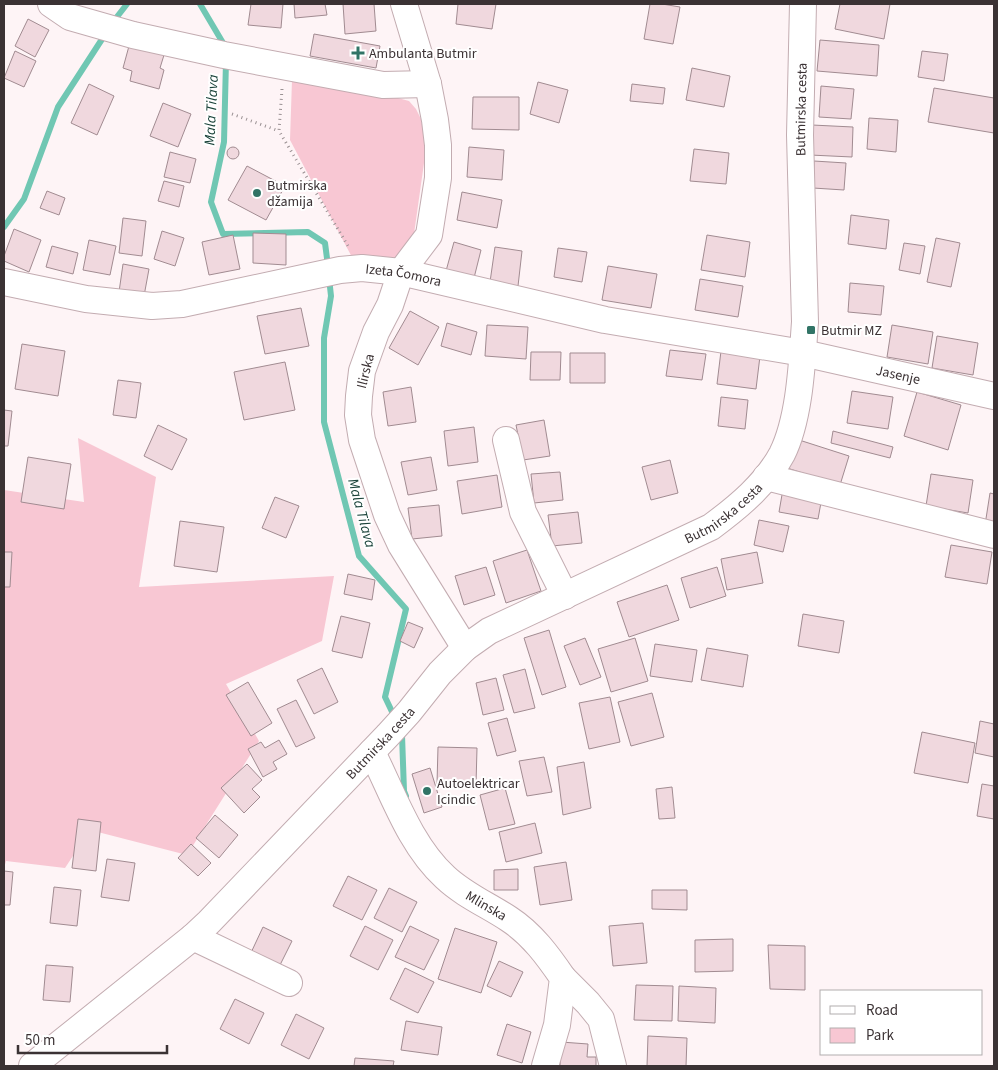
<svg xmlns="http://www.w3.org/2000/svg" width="998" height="1070" viewBox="0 0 998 1070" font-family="'Source Sans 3',sans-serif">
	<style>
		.green { fill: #f8c7d3 }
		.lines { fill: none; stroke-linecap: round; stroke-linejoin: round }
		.stream { stroke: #70c7b3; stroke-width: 6 }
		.building { fill: #f0d8de; stroke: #a18b91 }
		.minor-casing { stroke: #c3acb1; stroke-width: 28 }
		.path { stroke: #9a9193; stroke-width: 3; stroke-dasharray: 1 4; stroke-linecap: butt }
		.minor { stroke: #fff; stroke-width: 26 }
		.poi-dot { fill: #317466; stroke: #fff; stroke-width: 2 }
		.labels { text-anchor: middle; stroke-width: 4; stroke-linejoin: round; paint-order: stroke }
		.poi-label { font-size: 14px; fill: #3b3234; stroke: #fff; text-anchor: start }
		.street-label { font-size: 14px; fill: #3b3234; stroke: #fff }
		.water-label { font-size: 15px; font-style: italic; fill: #1b433a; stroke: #fff }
	</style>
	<rect width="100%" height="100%" fill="#fef4f6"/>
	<!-- green -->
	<path class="green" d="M292,80L398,98L409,101L416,109L421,119L424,135L425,156L413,241L400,260L354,261L290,140Z
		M78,438L156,477L139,587L334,576L322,641L226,684L259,741L187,855L90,830L65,868L6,861L4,868V490L84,502Z"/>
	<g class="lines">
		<!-- stream -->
		<path class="stream" d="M200,4L226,48
			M113,22L127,4
			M226,61L224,142L211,202L223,234L308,232L325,243L328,266
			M4,227L24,199L58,107L106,33
			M329,278L331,296L324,338V422L359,556L406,609L385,697L395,718
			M401,732L402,735L404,791L406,796"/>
	</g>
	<!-- building -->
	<path class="building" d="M251,4H283L281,28L248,25Z
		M294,4H325L327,15L295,18Z
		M343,4H374L376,31L345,34Z
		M458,4H496L492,29L456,24Z
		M650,4H662L680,7L673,44L644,39Z
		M840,4H890L884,39L835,29Z
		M28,19L49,30L35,57L15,46Z
		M314,34L380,46L376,68L310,56Z
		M820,40L879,45L877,76L817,71Z
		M129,46L164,55L160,68L164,70L159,89L130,81L132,71L123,68Z
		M15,51L36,61L24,87L4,78Z
		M922,51L948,54L944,81L918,77Z
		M692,68L730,76L724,107L686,100Z
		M538,82L568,90L559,123L530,114Z
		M89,84L114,96L97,135L71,123Z
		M632,84L665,88L663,104L630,101Z
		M821,86L854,89L851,119L819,117Z
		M934,88L994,98V133L928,122Z
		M473,97H519V130L472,129Z
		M163,103L191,114L178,147L150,136Z
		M869,118L898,120L896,152L867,149Z
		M812,125L853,127L852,157L810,155Z
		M469,147L504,150L502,180L467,177Z
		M227 153a6 6 0 1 1 12 0a6 6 0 1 1-12 0Z
		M694,149L729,153L726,184L690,181Z
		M170,152L196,159L190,183L164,177Z
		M814,161L846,163L844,190L813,188Z
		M247,166L285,186L266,220L228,200Z
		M164,181L184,186L179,207L158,201Z
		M47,191L65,198L59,215L40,208Z
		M462,192L502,200L497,228L457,220Z
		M851,215L889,220L886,249L848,244Z
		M123,218L146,221L142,256L119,253Z
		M14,229L41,240L29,272L4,261V256Z
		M162,231L184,238L175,266L154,259Z
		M253,233L286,234V265L253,263Z
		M233,235L240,269L209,275L202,242Z
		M707,235L750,242L745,277L701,270Z
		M936,238L960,243L951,287L927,282Z
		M89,240L116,246L110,275L83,270Z
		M454,242L481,250L474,278L446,271Z
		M904,243L925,246L920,274L899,270Z
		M52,246L78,253L73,274L46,267Z
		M495,247L522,251L518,286L490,282Z
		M558,248L587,252L582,282L554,277Z
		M123,264L149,269L144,296L119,292Z
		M608,266L657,274L651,308L602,300Z
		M700,279L743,286L738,317L695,310Z
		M850,283L884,286L881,315L848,312Z
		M301,308L309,346L265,354L257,316Z
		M410,311L439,327L418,365L389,348Z
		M447,323L477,332L471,355L441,346Z
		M487,325L528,327L526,359L485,356Z
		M892,325L933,332L928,364L887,357Z
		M937,336L978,343L973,375L932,368Z
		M22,344L65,351L58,396L15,389Z
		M670,350L706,354L702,380L666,376Z
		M721,351L760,356L756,389L717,384Z
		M531,352H561L560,380H530Z
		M570,353H605V383H570Z
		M285,362L295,410L244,420L234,372Z
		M118,380L141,383L136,418L113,415Z
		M411,387L416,422L388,426L383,392Z
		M852,391L893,397L888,429L847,423Z
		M917,392L961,405L948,450L904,436Z
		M721,397L748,400L745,429L718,426Z
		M4,410L12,411L8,446H4Z
		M544,420L550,456L523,460L516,425Z
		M158,425L187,439L172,470L144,456Z
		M474,427L478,462L448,466L444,431Z
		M833,431L893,447L890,458L831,443Z
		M796,439L849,456L840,485L787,468Z
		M28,457L71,464L64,509L21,502Z
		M431,457L437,490L408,495L401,462Z
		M670,460L678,493L651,500L642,467Z
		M560,472L563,500L534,503L531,474Z
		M931,474L973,480L968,513L926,506Z
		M497,475L502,507L462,514L457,481Z
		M783,489L822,497L818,519L779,512Z
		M990,493L994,494V527L985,525Z
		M275,497L299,506L286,538L262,528Z
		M439,505L442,536L412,539L408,508Z
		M578,512L582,543L552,546L548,515Z
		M759,520L789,526L783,552L754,545Z
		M180,521L224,527L217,572L174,566Z
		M951,545L992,552L987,584L945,577Z
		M527,550L541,591L506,603L493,561Z
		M4,552H12L10,587H4Z
		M757,552L763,583L727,590L721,559Z
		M486,567L495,595L464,605L455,576Z
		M717,567L726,596L690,608L681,578Z
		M348,574L375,580L372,600L344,594Z
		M667,585L679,620L629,637L617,602Z
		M803,614L844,621L839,653L798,646Z
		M341,616L370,623L362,658L332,651Z
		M408,622L423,628L414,648L400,641Z
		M549,630L566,687L542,695L524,638Z
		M585,638L601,677L580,685L564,646Z
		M635,638L648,681L611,692L598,649Z
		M655,644L697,650L692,682L650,676Z
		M707,648L748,655L743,687L701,680Z
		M322,668L338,702L314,714L297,680Z
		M525,669L535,708L514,713L503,675Z
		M496,678L504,710L483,715L476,683Z
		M248,682L272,723L251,736L226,695Z
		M652,693L664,737L631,746L618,702Z
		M610,697L620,742L589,749L579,703Z
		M296,700L315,738L296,747L277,709Z
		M507,718L516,751L497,756L488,723Z
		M980,721L994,724V757L975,753Z
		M922,732L975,743L968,783L914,773Z
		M279,740L287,754L273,762L277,769L263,777L248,749L261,742L265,748Z
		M438,747L477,748L476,785L437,784Z
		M544,757L552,792L527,796L519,761Z
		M584,762L591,808L563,815L557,767Z
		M247,764L262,780L252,789L260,797L244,813L221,788Z
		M430,768L442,807L424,813L412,774Z
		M982,784L994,786V819L977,816Z
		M672,787L675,818L659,819L656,789Z
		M505,788L515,824L489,830L480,795Z
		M215,815L238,835L219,858L196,838Z
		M78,819L101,822L96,871L72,868Z
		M535,823L542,853L506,862L499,832Z
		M191,844L211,863L198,876L178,858Z
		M107,859L135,863L129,901L101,897Z
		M566,862L572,900L540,905L534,867Z
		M518,869V890H494V870Z
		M4,871L13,872L10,905H4Z
		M348,876L377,890L362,920L333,906Z
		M54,887L81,890L77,926L50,923Z
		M389,888L417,902L402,932L374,918Z
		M652,890H687V910L652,909Z
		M643,923L647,963L613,966L609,926Z
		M365,926L393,940L378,970L350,956Z
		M410,926L439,940L424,970L395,957Z
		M263,927L292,941L277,971L249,957Z
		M455,928L497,942L481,993L438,979Z
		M733,939V971L695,972V940Z
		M768,945L805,946V990L770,989Z
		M499,961L523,972L511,997L487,986Z
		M46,965L73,967L70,1002L43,1000Z
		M405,968L434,982L418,1013L390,999Z
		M636,985L673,986L672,1021L634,1020Z
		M679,986L716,988L715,1023L678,1021Z
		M235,999L264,1013L249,1044L220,1029Z
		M296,1014L324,1028L309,1059L281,1045Z
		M406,1021L442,1027L438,1055L401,1050Z
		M507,1024L531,1032L522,1063L497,1055Z
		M648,1036L687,1038L686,1066H647Z
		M561,1042L588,1044L587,1057H596V1066H560Z
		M355,1058L394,1061L393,1066H354Z"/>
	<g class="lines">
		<!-- minor casing -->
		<g class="minor-casing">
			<g id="minor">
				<path d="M51,4L70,17L133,35L224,55L383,85L428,84"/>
				<path d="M404,4L428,84L435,120L438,145V178L429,235L401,272L390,305L376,332L362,371L359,396L358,415L362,440L387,515L401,545L465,648"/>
				<path id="s1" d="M4,282L86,299L152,306L182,304L340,270L362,268L401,272L605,320L803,353L994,396"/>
				<path d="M506,440L523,512L565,596"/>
				<path d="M766,477L994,535"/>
				<path id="s2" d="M372,752C393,794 410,845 445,877C464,895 488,905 509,919C532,934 548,956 563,978L557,1025L545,1066"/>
				<path d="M193,937L289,983"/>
				<path d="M563,978L588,1003L601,1019L613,1066"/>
				<path id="s3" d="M32,1066L193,937L209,922L388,735L409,712L440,673L465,648L489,631L711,527C738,507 766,484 782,454C800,418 802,362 805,322L800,135L803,4"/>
			</g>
		</g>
		<!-- path -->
		<path class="path" d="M282,89L279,131L348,246
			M232,114L279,131"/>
		<!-- minor -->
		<use href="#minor" class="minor"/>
	</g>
	<!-- markers -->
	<g class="poi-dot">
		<path d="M355.5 45.5h5v5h5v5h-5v5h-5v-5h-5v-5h5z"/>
		<circle cx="257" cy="193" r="5"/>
		<rect x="806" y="325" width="10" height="10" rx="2.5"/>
		<circle cx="427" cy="791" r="5"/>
	</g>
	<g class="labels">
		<!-- poi labels -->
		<g class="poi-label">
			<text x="369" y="58">Ambulanta Butmir</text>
			<text x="267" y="190">Butmirska<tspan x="267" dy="16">džamija</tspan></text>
			<text x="821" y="335">Butmir MZ</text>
			<text x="437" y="788">Autoelektricar<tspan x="437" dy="16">Icindic</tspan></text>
		</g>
		<!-- street labels -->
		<g class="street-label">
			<text dy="5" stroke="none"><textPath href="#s3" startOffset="1328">Butmirska cesta</textPath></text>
			<text dy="5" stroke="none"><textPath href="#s1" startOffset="406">Izeta Čomora</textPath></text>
			<text transform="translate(365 371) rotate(-76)" y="5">Ilirska</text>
			<text dy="5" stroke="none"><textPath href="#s1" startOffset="911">Jasenje</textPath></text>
			<text dy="5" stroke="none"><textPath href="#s3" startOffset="896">Butmirska cesta</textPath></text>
			<text dy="5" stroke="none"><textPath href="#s3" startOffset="476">Butmirska cesta</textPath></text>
			<text dy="5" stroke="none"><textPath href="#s2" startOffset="196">Mlinska</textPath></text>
		</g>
		<!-- water labels -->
		<g class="water-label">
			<text transform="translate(211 110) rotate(-87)" y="5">Mala Tilava</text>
			<text transform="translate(362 513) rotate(75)" y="5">Mala Tilava</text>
		</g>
	</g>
	<!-- border -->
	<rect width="998" height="1070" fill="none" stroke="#3b3234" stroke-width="10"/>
	<!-- legend -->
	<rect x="820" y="990" width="162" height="65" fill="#ffffff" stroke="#b1adae"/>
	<rect x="830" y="1006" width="25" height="8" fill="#ffffff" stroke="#b1adae"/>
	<text x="866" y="1015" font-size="15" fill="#3b3234">Road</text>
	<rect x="830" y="1028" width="25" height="15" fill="#f8c7d3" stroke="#b1adae"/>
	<text x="866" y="1040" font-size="15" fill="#3b3234">Park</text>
	<!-- scale -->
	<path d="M18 1045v8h149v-8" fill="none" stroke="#3b3234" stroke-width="2.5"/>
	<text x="25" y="1045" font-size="15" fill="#3b3234" stroke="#ffffff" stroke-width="4" paint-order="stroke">50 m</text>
</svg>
